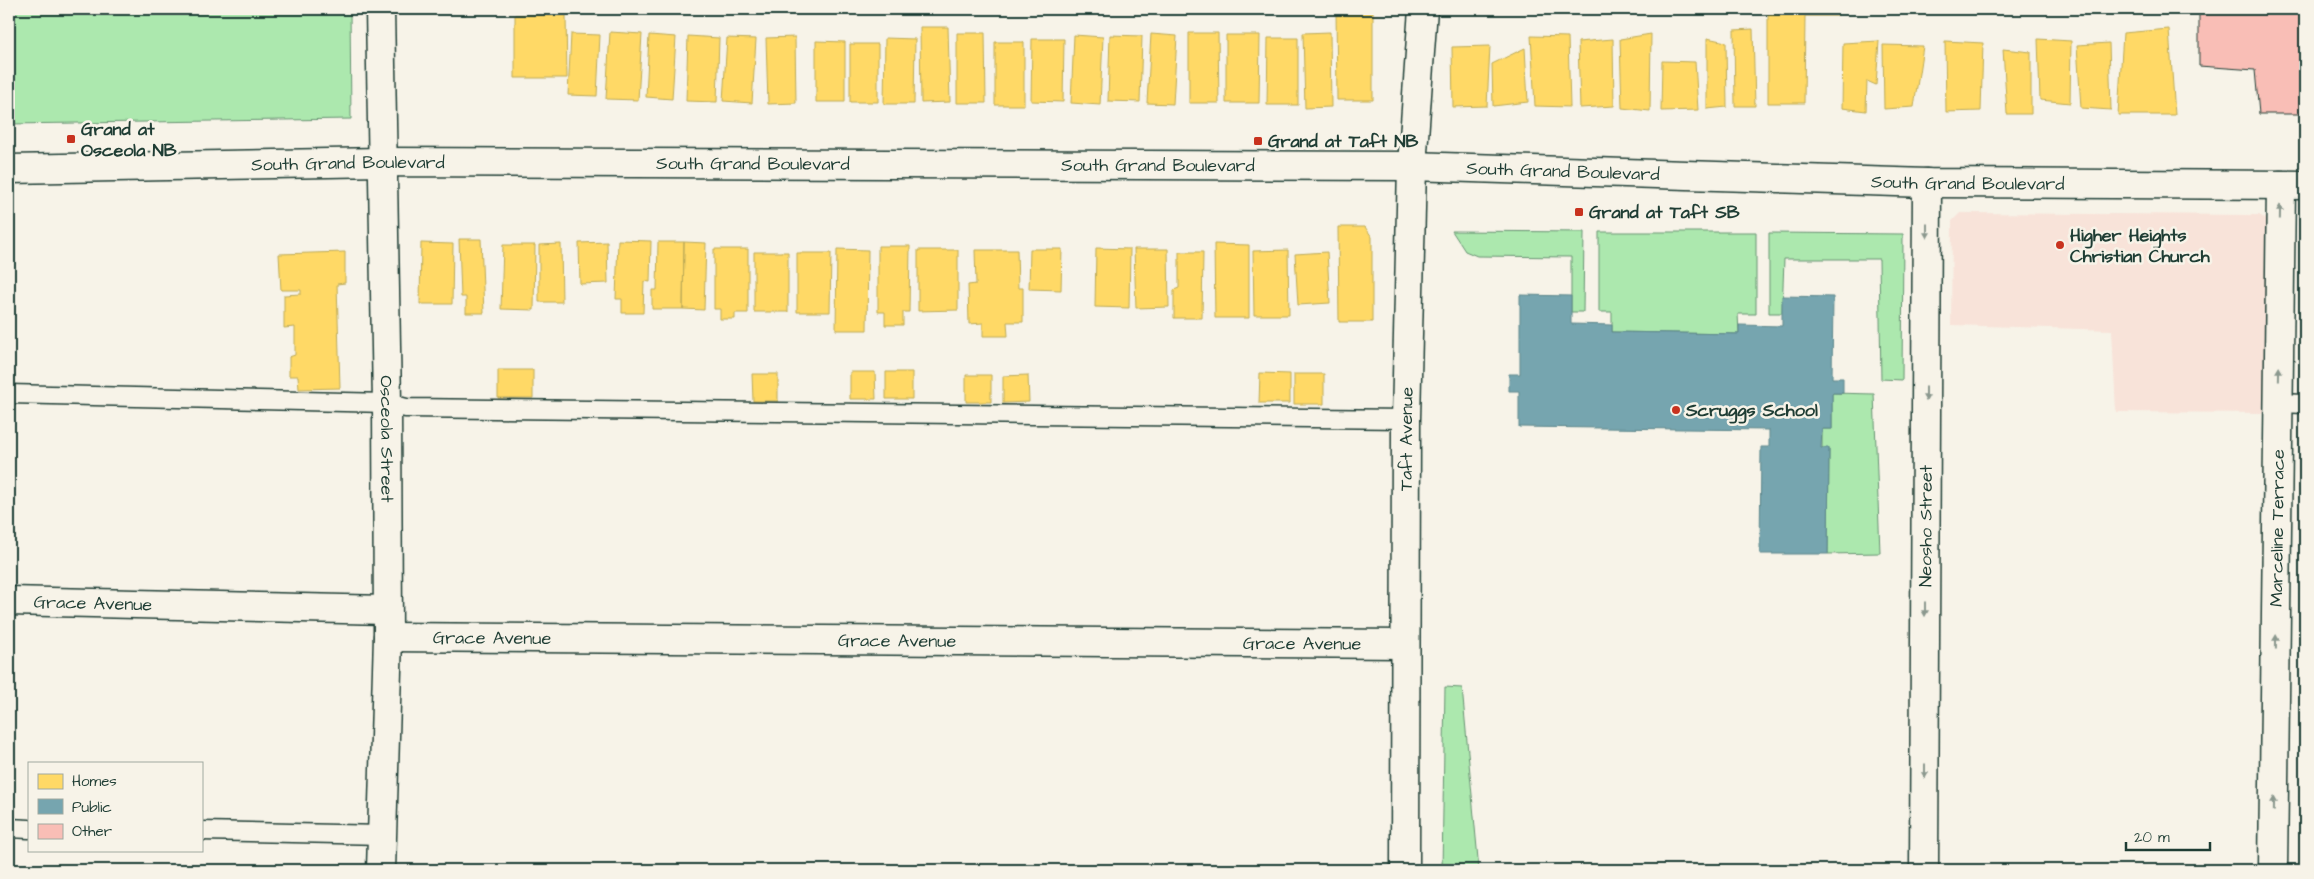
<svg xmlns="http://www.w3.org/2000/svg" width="2314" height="879" viewBox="0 0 2314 879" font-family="'Architects Daughter',sans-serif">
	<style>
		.built { fill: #f8e3d9 }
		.green { fill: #ace8ae; stroke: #669271 }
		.homes { fill: #ffd966; stroke: #bcaa57 }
		.public { fill: #76a5af; stroke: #5c868a }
		.building { fill: #f9beb6; stroke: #1f3d34 }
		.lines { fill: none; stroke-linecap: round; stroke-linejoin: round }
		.service-casing { stroke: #1f3d34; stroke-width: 21 }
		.minor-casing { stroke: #1f3d34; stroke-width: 31 }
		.secondary-casing { stroke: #1f3d34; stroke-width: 31 }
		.service { stroke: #f7f3e8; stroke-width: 18 }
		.minor { stroke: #f7f3e8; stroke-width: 28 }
		.secondary { stroke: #f7f3e8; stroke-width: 28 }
		.oneway { fill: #8b988e }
		.poi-dot { fill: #c8321e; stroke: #f7f3e8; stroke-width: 2 }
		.labels { text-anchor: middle; stroke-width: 5; stroke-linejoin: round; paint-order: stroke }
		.poi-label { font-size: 18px; font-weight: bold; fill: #1f3d34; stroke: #f7f3e8; text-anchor: start }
		.street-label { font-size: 18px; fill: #1f3d34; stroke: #f7f3e8 }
	</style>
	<rect width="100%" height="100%" fill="#f7f3e8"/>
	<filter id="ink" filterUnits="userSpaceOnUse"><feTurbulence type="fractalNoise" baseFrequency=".02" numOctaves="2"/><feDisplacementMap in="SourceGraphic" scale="10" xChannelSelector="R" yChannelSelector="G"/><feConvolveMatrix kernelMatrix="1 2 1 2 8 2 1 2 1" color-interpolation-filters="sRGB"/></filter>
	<g filter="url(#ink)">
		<!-- built -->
		<path class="built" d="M1960,213L2259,215L2266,219L2270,226L2269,413L2116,412L2112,330L1951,325L1952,221Z
			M2305,225V390H2301Z"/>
		<!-- green -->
		<path class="green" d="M9,9H350L351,119L9,124Z
			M1452,231L1584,232L1583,312H1571V257L1477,256L1465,251Z
			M1599,232H1756V314H1738L1739,334L1612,332V312H1599Z
			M1769,233L1903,234L1902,380L1881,379L1879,259H1784L1782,313H1769Z
			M1832,393L1874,394L1880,553L1828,554L1829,449L1822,448V429H1832Z
			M1445,687L1462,688L1479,870H1442Z"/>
		<!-- homes -->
		<path class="homes" d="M1768,9H1837V16H1805L1804,103H1768Z
			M1336,11H1373V100H1337Z
			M515,15H566L567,78H515Z
			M920,27H948L950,102L921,103Z
			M1753,29L1755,106H1735L1734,30Z
			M2169,29L2175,115H2118L2123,33Z
			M610,32L642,34L638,100L606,99Z
			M1330,32L1331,107L1305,108L1303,33Z
			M957,33H985L986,103H957Z
			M1189,33H1218L1219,103H1189Z
			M571,34L600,35L597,96L568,95Z
			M1151,34L1177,36L1173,104L1147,103Z
			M1651,34L1650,111L1622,108L1620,39Z
			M649,35L676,37L672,99L646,97Z
			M1074,35L1103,37L1100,105L1071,103Z
			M1110,35L1142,36L1140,102L1108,101Z
			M1226,35H1260L1259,103H1226Z
			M688,36L719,38L717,102L686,101Z
			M1531,36L1568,37L1570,107L1535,106Z
			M795,37L796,103L768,104L766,38Z
			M727,38L756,39L752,103L723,101Z
			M885,38L915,39L914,104H884Z
			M1268,38H1298V105H1267Z
			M1707,38L1726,42L1727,107L1707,109Z
			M1032,39H1064L1063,102L1031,101Z
			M1613,39L1614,106L1580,108L1578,42Z
			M2038,39L2071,41L2070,103L2040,100Z
			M816,41L845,42V102H816Z
			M1879,41L1876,85L1867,81L1866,111L1842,108L1843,43Z
			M1945,41L1983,43L1981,111L1946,112Z
			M995,42H1024V105H995Z
			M2109,43L2111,110L2081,108L2077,45Z
			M850,44H878V102H850Z
			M1883,45L1923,46L1914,107L1884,109Z
			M1490,46L1487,106L1453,107L1452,47Z
			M1525,48L1528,102L1493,106L1492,64Z
			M2003,49L2031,52V114H2007Z
			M1662,61L1695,62L1698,110L1661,111Z
			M1338,227H1365L1372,237V322H1339Z
			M459,239H481L484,313H466V297H461Z
			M618,240L651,241L650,282L644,281L643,313H622V299H616Z
			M607,242L608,283L580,284L579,243Z
			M658,242H684L683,309H652V290H657Z
			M684,242L706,243L704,310L683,309Z
			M421,243L453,244L452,304H420Z
			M561,244L562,302H539V245Z
			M1214,244L1249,245V318H1215Z
			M503,245H535L534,310L501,309Z
			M878,246H910L909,312H903V325H885V312H878Z
			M1096,248L1130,249L1129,308L1095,307Z
			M714,249H748V313H735V319H720V309H714Z
			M837,249L868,250L867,330H836Z
			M1030,249H1062L1061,290L1029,289Z
			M1134,249H1168L1169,307L1136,308Z
			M918,250H958V310L918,311Z
			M975,250H1017L1018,288H1023V322H1007L1008,336H983V323L969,324L968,285L976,284Z
			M1288,250L1289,315H1254L1253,251Z
			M345,252V283L337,284L340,388L299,389L298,376H289V357L295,355V327L284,328V295L301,294V290H281L279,254Z
			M754,252H788V312H754Z
			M1179,252H1203L1202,318H1174V290L1179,288Z
			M1327,252L1330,303L1298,305L1295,254Z
			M797,253H831L830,312H797Z
			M498,370H533V398H498Z
			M850,372H875L876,399H850Z
			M886,372H912V399H886Z
			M1260,373L1290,374V403H1259Z
			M752,374H778V401H753Z
			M1294,374H1324V404H1294Z
			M966,375H991V402H966Z
			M1028,375L1029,402L1003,403V376Z"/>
		<!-- public -->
		<path class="public" d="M1520,295L1571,296V324L1612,325V332L1739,334V325L1782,326V296L1833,297L1832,378H1843V393H1832V429H1822L1821,448H1829L1828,554H1760L1761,447H1769V430L1519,427V391H1509V374H1520Z"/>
		<!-- building -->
		<path class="building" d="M2199,9H2305V114H2259L2255,70L2199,66Z"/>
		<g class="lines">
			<!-- service casing -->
			<g class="service-casing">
				<path id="service" d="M9,394L387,403L406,408L1406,419
					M2278,403L2305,404
					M9,828L29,829
					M201,831L382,835"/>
			</g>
			<!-- minor casing -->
			<g class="minor-casing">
				<g id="minor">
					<path id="s1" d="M380,9L387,403L388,637L381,870"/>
					<path id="s2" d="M9,601L386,610"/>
					<path id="s3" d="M388,637L1405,644"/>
					<path id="s4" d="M1405,870L1406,419L1412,166L1423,9"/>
					<path id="s5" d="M1924,870L1927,183"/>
					<path id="s6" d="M2273,870L2281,185"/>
				</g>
			</g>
			<!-- secondary casing -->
			<g class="secondary-casing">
				<g id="secondary">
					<path id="s7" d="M9,169L381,162L1412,166L1927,183L2305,185"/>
				</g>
			</g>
			<!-- service -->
			<use href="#service" class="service"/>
			<!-- minor -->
			<use href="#minor" class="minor"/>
			<!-- secondary -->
			<use href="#secondary" class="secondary"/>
		</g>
		<!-- one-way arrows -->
		<defs><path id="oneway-solid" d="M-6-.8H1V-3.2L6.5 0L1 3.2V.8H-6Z" transform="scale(1.25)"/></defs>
		<g class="oneway">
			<use href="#oneway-solid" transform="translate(2280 212) rotate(-89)"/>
			<use href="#oneway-solid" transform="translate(1927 231) rotate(90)"/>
			<use href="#oneway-solid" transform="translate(2279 374) rotate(-89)"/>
			<use href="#oneway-solid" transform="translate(1926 394) rotate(90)"/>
			<use href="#oneway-solid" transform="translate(1925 609) rotate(90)"/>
			<use href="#oneway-solid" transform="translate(2276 642) rotate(-89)"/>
			<use href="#oneway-solid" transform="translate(1925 771) rotate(90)"/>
			<use href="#oneway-solid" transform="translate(2274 804) rotate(-89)"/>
		</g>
	</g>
	<!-- markers -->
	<g class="poi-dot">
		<rect x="66" y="134" width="10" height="10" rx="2.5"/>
		<rect x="1253" y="136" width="10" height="10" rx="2.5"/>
		<rect x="1574" y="207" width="10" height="10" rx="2.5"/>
		<circle cx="2060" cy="245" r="5"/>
		<circle cx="1676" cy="410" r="5"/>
	</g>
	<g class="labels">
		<!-- poi labels -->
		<g class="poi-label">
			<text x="81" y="135">Grand at<tspan x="81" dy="21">Osceola NB</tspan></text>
			<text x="1268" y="147">Grand at Taft NB</text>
			<text x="1589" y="218">Grand at Taft SB</text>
			<text x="2070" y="241">Higher Heights<tspan x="2070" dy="21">Christian Church</tspan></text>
			<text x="1686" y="416">Scruggs School</text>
		</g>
		<!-- street labels -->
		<g class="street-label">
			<text dy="6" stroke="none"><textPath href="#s7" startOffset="339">South Grand Boulevard</textPath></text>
			<text dy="6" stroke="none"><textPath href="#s7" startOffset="744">South Grand Boulevard</textPath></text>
			<text dy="6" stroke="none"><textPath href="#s7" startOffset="1149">South Grand Boulevard</textPath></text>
			<text dy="6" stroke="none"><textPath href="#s7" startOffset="1554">South Grand Boulevard</textPath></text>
			<text dy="6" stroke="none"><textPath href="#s7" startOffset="1959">South Grand Boulevard</textPath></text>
			<text dy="6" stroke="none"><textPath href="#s4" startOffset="431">Taft Avenue</textPath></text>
			<text dy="6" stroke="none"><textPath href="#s1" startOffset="430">Osceola Street</textPath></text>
			<text dy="6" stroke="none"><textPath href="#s5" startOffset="344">Neosho Street</textPath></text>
			<text dy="6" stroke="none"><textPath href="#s6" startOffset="342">Marceline Terrace</textPath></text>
			<text dy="6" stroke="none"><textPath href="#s2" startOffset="84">Grace Avenue</textPath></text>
			<text dy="6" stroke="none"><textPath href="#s3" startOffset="104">Grace Avenue</textPath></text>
			<text dy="6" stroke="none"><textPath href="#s3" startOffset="509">Grace Avenue</textPath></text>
			<text dy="6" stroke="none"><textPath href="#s3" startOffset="914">Grace Avenue</textPath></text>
		</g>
	</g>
	<!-- margin -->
	<rect width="2314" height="879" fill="none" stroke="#f7f3e8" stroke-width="30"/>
	<rect x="15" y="15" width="2284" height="849" fill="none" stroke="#1f3d34" stroke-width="2" filter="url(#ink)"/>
	<!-- legend -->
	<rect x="28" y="762" width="175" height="90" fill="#f7f3e8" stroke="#a1aaa0"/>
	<rect x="38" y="774" width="25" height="15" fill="#ffd966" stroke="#a1aaa0"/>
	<text x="72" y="786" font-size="15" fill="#1f3d34">Homes</text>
	<rect x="38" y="799" width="25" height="15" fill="#76a5af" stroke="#a1aaa0"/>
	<text x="72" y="812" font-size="15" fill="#1f3d34">Public</text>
	<rect x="38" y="824" width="25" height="15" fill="#f9beb6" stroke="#a1aaa0"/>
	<text x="72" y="836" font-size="15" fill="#1f3d34">Other</text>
	<!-- scale -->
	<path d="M2126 842v8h84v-8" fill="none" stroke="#1f3d34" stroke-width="2.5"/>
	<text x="2134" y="842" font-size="15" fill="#1f3d34" stroke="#f7f3e8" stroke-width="4" paint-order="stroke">20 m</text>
</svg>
